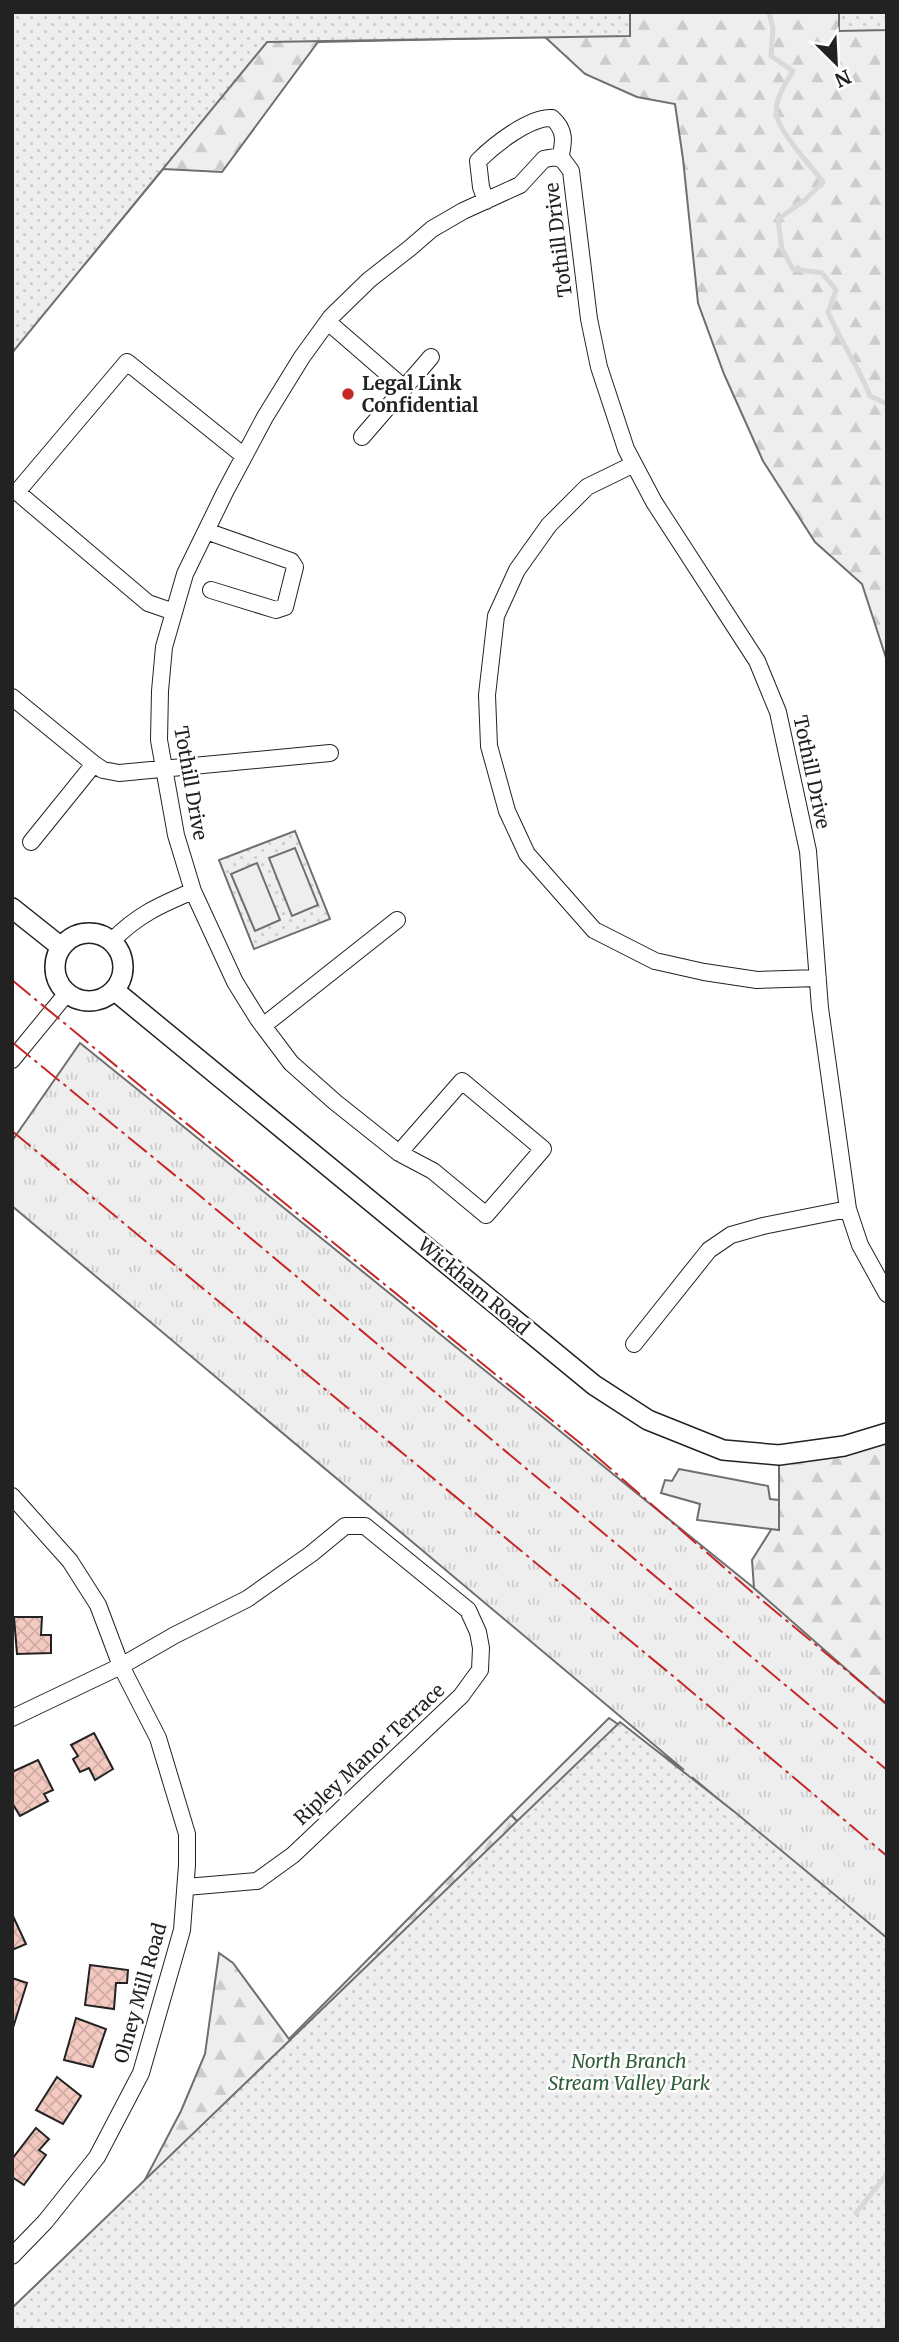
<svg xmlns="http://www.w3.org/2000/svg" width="899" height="2342" viewBox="0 0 899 2342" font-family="Merriweather,serif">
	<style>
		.grass { fill: url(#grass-tufts); stroke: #6f6f6f; stroke-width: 2 }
		.forest { fill: url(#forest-firs); stroke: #6f6f6f; stroke-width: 2 }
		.park { fill: url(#park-dots); stroke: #6f6f6f; stroke-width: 2 }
		.pitch { fill: #eee; stroke: #6f6f6f; stroke-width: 2 }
		.parking { fill: #ededed; stroke: #6f6f6f; stroke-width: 2 }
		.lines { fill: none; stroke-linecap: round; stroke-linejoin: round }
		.stream { stroke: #d9d9d9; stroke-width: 5 }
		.building { fill: url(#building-cross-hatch); stroke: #222; stroke-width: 2 }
		.minor-casing { stroke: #222; stroke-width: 18 }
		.tertiary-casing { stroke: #222; stroke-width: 22 }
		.minor { stroke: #fff; stroke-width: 16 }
		.tertiary { stroke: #fff; stroke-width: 19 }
		.power { stroke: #c62828; stroke-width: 2; stroke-dasharray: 24 5 3.5 5; stroke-linecap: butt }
		.poi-dot { fill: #c62828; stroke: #fff; stroke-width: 2.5 }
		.labels { text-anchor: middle; stroke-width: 5; stroke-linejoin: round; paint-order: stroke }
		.street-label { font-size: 19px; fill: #222; stroke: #fff }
		.poi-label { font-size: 19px; font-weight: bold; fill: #222; stroke: #fff; text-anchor: start }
		.park-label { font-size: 19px; font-style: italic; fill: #2f5e38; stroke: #fff }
	</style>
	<defs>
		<pattern id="grass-tufts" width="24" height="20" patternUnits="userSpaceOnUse" patternTransform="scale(1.75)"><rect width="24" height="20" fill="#eee"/><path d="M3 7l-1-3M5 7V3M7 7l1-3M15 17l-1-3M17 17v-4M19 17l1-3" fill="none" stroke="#ccc"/></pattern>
		<pattern id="forest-firs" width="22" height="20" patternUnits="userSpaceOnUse" patternTransform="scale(1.75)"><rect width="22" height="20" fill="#eee"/><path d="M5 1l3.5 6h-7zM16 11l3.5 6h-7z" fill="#ccc"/></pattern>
		<pattern id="park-dots" width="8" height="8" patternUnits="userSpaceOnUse" patternTransform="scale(1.75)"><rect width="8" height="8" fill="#eee"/><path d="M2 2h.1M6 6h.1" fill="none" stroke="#ccc" stroke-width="1.8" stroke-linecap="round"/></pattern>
		<pattern id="building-cross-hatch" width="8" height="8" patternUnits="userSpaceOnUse" patternTransform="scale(1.75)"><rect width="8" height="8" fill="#f3c9c0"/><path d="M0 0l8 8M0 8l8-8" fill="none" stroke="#d0aca5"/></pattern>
	</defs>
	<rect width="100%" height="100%" fill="#fff"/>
	<!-- grass -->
	<path class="grass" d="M80,1043L754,1588L887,1701V1940L693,1778L662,1874L547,1851L511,1815L609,1718L684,1770L12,1206V1141Z"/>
	<!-- forest -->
	<path class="forest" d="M12,12H887V661L862,584L815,542L763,461L724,374L698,303L683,159L675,104L637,97L585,74L545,37L318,42L222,172L163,169L85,264Z
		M887,1433V1705L754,1588L752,1560L779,1517V1455Z
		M511,1815L547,1852L14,2330L139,2191L181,2111L205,2054L219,1953L233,1963L289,2039Z"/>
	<!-- park -->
	<path class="park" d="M12,12H630V36L267,42L12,353Z
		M839,12H887V30L839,31Z
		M295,831L330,919L254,949L219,860Z
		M620,1722L736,1813L887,1938V2330H12V2308Z"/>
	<!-- pitch -->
	<path class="pitch" d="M295,848L318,905L292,916L269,858Z
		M257,863L280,920L255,931L231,874Z"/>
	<!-- parking -->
	<path class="parking" d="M679,1469L768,1486L770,1499L779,1500V1530L697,1520L700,1504L661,1493L665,1480L672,1481Z"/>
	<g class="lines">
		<!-- stream -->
		<path class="stream" d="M769,12L773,29L771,56L793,71C786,83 776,97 776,112C776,129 812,167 823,182L805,200L778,219L782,249L793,269L822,273L836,290L828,312C840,341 859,367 870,396L887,404
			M856,2213L887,2174"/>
	</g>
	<!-- building -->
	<path class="building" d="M14,1617H42L41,1635H51V1653L17,1654Z
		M94,1733L113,1769L95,1780L89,1768L80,1772L73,1759L78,1756L71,1745Z
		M38,1760L53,1790L44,1794L48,1801L20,1816L12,1803V1772Z
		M12,1914L26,1944L12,1950Z
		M90,1965L128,1970L127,1983H116L114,2009L85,2005Z
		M12,1978L27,1983L12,2031Z
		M76,2018L106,2029L93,2067L64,2060Z
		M57,2077L81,2096L63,2124L36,2110Z
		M36,2128L49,2139L39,2150L46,2155L24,2185L12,2177V2159Z"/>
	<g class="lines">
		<!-- minor casing -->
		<g class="minor-casing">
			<path id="minor" d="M486,201L481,187L478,161C494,145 529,117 552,118C566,130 564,142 560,159
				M328,322L403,387
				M362,437L431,357
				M634,464L587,487L549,525L517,570L496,616L487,695L489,746L507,811L527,854L594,930L655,961L704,972L757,980L818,978
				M206,531L291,561L295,567L285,607L276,610L211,590
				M174,612L148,603L17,492L127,362L244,456
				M12,697L94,764L103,770L119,773L330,753
				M31,842L94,764
				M112,941C137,915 160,905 193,891
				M263,1026L397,920
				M12,1060L67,993
				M399,1153L462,1081L543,1149L486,1215L433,1171L399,1153L335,1102L291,1063L258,1019L235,982L193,891L176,835L159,740L160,691L164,647L185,574L225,492L265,417L302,357L331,317L369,280L410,248L432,229L463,211L520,185L544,159L556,157L563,160L571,171L589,319L599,367L626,449L654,502L757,661L778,712L808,851L820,1008L848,1209L860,1245L887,1294
				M634,1344L709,1250L731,1235L763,1226L848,1209
				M12,1496L70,1561L98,1605L121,1666L158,1738L187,1834V1865L182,1930L141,2073L97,2157L45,2222L12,2256
				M12,1718L121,1666L175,1635L247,1599L311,1554L345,1526H365L468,1610L478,1632L481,1648L480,1670L461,1696L293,1855L257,1881L186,1887"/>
		</g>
		<!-- tertiary casing -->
		<g class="tertiary-casing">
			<path id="tertiary" d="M12,908L61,947
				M55 967a34 34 0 1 1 68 0a34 34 0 1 1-68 0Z
				M114,990L594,1385L648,1420L723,1450L779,1455L844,1446L887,1433"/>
		</g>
		<!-- minor -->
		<use href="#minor" class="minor"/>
		<!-- tertiary -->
		<use href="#tertiary" class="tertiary"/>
		<!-- power -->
		<path class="power" d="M12,980L149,1093L596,1456L752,1592L887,1704
			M12,1042L193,1190L887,1770
			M12,1131L679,1681L887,1856"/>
	</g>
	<!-- markers -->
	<circle class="poi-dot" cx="348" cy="394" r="7"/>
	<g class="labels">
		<!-- street labels -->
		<g class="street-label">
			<text transform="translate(558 240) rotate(-97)" y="7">Tothill Drive</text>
			<text transform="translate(812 772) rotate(78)" y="7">Tothill Drive</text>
			<text transform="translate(191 783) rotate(80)" y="7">Tothill Drive</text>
			<text transform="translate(474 1286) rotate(40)" y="7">Wickham Road</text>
			<text transform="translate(369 1754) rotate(-43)" y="7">Ripley Manor Terrace</text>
			<text transform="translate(140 1993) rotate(-74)" y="7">Olney Mill Road</text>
		</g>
		<!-- poi labels -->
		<g class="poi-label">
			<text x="362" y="390">Legal Link<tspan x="362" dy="22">Confidential</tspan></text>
		</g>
		<!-- park labels -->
		<g class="park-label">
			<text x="629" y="2068">North Branch<tspan x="629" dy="22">Stream Valley Park</tspan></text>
		</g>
	</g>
	<!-- border -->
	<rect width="899" height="2342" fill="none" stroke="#222222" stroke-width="28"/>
	<!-- north arrow -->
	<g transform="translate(836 63) rotate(156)" stroke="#ffffff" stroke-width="5" paint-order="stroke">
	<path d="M0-5L12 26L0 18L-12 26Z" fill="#222222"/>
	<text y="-10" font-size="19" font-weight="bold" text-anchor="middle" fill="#222222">N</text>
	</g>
</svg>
